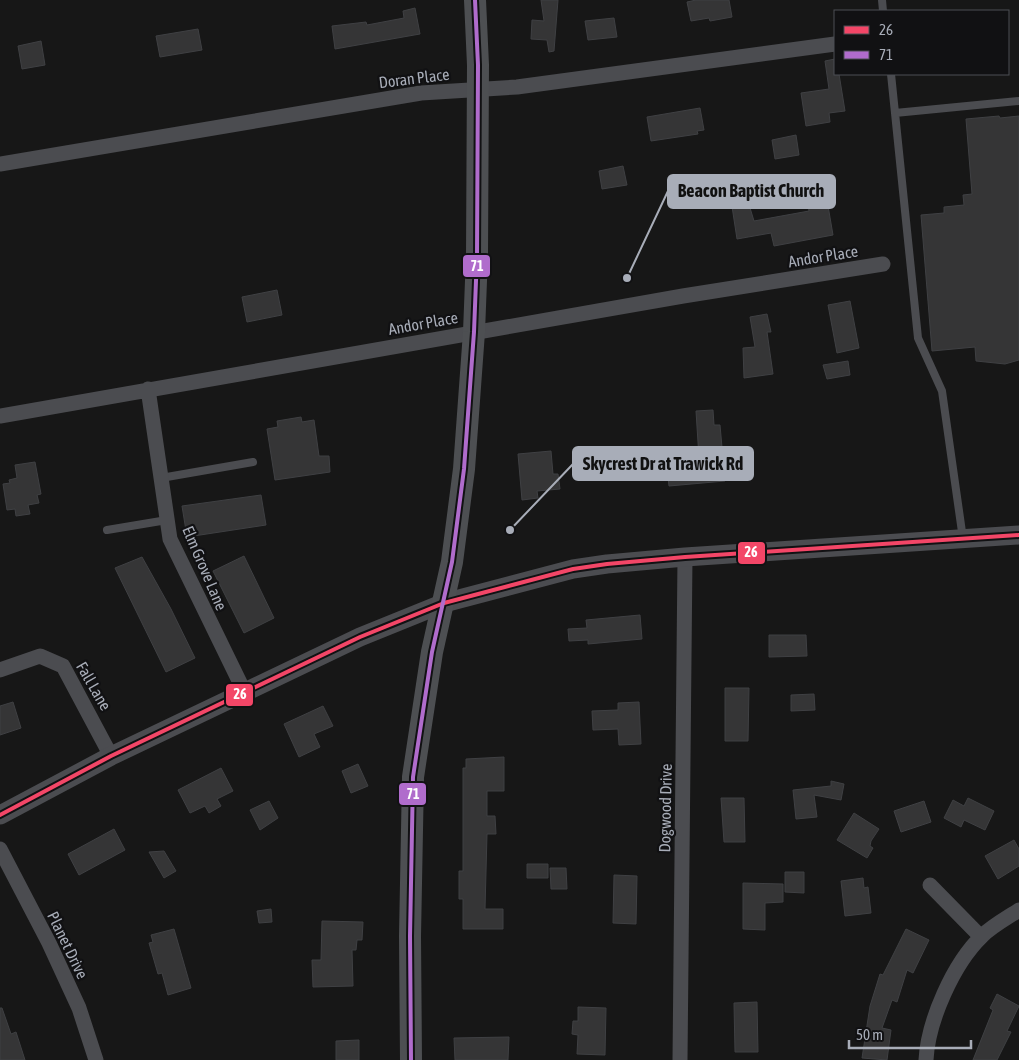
<svg xmlns="http://www.w3.org/2000/svg" width="1019" height="1060" viewBox="0 0 1019 1060" font-family="'Asap Condensed',sans-serif">
	<style>
		.building { fill: #353536; stroke: #3f4043 }
		.lines { fill: none; stroke-linecap: round; stroke-linejoin: round }
		.service { stroke: #4b4c50; stroke-width: 8 }
		.minor { stroke: #4b4c50; stroke-width: 15 }
		.tertiary { stroke: #4b4c50; stroke-width: 19 }
		.primary { stroke: #4d4f52; stroke-width: 22 }
		.bus-1-casing { stroke: #111113; stroke-width: 8 }
		.bus-2-casing { stroke: #111113; stroke-width: 8 }
		.bus-1 { stroke: #f34667; stroke-width: 4 }
		.bus-2 { stroke: #b06ccc; stroke-width: 4 }
		.labels { text-anchor: middle; stroke-width: 4.5; stroke-linejoin: round; paint-order: stroke }
		.street-label { font-size: 16px; fill: #a8adb8; stroke: #111113 }
		.leader { fill: none; stroke: #a8adb8; stroke-width: 2 }
		.callout-dot { fill: #a8adb8; stroke: #111113; stroke-width: 2 }
		.callout { fill: #a8adb8; stroke: #a8adb8; stroke-width: 2 }
		.callout-label { font-size: 18px; text-anchor: middle; font-weight: bold; fill: #111 }
		.line-badge { stroke: #111113; stroke-width: 2 }
		.badge-label { font-size: 14px; text-anchor: middle; font-weight: bold; fill: #fff }
	</style>
	<rect width="100%" height="100%" fill="#171717"/>
	<!-- building -->
	<path class="building" d="M541,0H558L554,51L549,52L547,40L531,39L532,20L544,21Z
		M696,0H729L732,17L710,21L709,18L691,21L687,2Z
		M415,8L420,34L335,49L332,26L366,22L367,25L404,18L403,11Z
		M614,18L617,37L588,40L585,21Z
		M198,29L202,50L160,57L156,36Z
		M41,41L45,65L22,69L18,46Z
		M835,59V74H839L845,111L829,113L830,122L806,126L801,93L829,89L825,61Z
		M700,108L704,130L697,131L698,134L651,141L647,117Z
		M999,116L1000,118L1019,116V360L1005,364L976,361L975,347L932,351L921,215L944,213V207L964,205L963,195L972,194L966,119Z
		M796,135L799,155L775,159L772,140Z
		M623,166L627,185L602,189L599,171Z
		M747,198L754,221L809,211L808,204L827,200L833,235L774,246L771,233L737,239L731,200Z
		M277,290L282,315L247,322L242,297Z
		M850,301L859,348L837,353L828,305Z
		M767,314L771,332H767L773,374L744,378L743,348L755,347L750,317Z
		M848,361L850,375L827,379L823,365Z
		M713,410L714,425H720L725,481L669,486L666,460L699,458L696,411Z
		M301,417L302,422L314,420L319,456H329L330,472L275,480L267,429L278,427L277,421Z
		M551,451L553,474H558L560,489L537,491L538,498L522,500L518,454Z
		M35,462L41,494L37,495L39,503L28,505L30,514L16,516L15,509L7,510L3,484L10,483L9,480L17,478L15,465Z
		M261,495L266,525L187,537L182,506Z
		M244,556L274,618L244,633L213,571Z
		M142,557L171,609L195,658L166,672L115,568Z
		M640,615L642,639L588,644V640L569,641L568,629L587,628L586,620Z
		M769,635H806L807,656L769,657Z
		M725,688H749L748,741H725Z
		M814,694L815,710L791,711V695Z
		M13,702L21,728L0,735V706Z
		M639,702L641,744L619,745L618,729L593,730L592,711L618,710V703Z
		M323,706L333,726L314,734L320,747L299,757L284,724Z
		M504,757V791H487V816H495L496,834H487L485,909H503V929H463V899H459V871H463V768H466V759Z
		M358,764L368,786L351,793L342,771Z
		M221,768L233,791L217,799L221,806L209,813L205,806L190,813L178,790Z
		M831,781L844,784L841,800L814,795L817,817L796,819L793,790L831,786Z
		M721,798H744L745,842H724Z
		M968,798L994,811L985,830L964,820L961,827L944,818L953,800L964,806Z
		M269,801L278,818L260,830L250,810Z
		M924,801L931,822L901,832L894,811Z
		M854,813L879,829L871,841L870,846L873,848L867,858L837,840Z
		M114,829L125,850L79,875L68,854Z
		M1014,840L1019,849V866L998,879L985,856Z
		M164,851L176,871L164,878L149,852Z
		M527,864H548V878H527Z
		M550,868H566L567,889H551Z
		M785,872H804V893L785,892Z
		M614,875L637,876L636,924L613,923Z
		M863,878L864,888L868,887L871,913L845,916L841,881Z
		M743,883L783,884V902L765,903V930L743,929Z
		M271,909L272,922L259,923L257,911Z
		M322,921L363,922L362,940H357L356,950H352L353,986L313,987L312,960H321Z
		M174,929L191,988L168,995L162,973L158,974L149,943L153,942L151,935Z
		M906,929L929,940L913,973L907,970L897,1002L892,1000L882,1028L891,1030L887,1060L862,1058L870,1006L880,974L883,975Z
		M997,994L1019,1006L1007,1031L1011,1032L997,1060H973L993,1010L990,1008Z
		M757,1002L758,1052H735L734,1003Z
		M578,1007L606,1008L605,1055L577,1054L578,1035L572,1034L573,1021H578Z
		M0,1008H2L11,1034L16,1032L25,1060H0Z
		M509,1037L508,1060H455L454,1038Z
		M359,1040V1060H336V1041Z"/>
	<g class="lines">
		<!-- service -->
		<path class="service" d="M882,0L883,11
			M891,74L895,113
			M161,478L253,462
			M107,530L167,520
			M963,539L942,391L918,338L895,113L1019,101"/>
		<!-- minor -->
		<path class="minor" d="M0,164L421,93L517,87L835,44
			M148,389L170,539L245,693
			M0,416L683,296L883,264
			M0,670L40,656L63,666L111,756
			M0,849L49,943L79,1008L96,1060
			M930,885L981,937
			M680,1060L685,557
			M926,1060C928,1021 953,964 982,936C992,926 1007,918 1019,910"/>
		<!-- tertiary -->
		<path class="tertiary" d="M0,815L111,756L360,637L444,603L573,569L607,564L685,557L1019,535"/>
		<!-- primary -->
		<path class="primary" d="M411,1060L410,936L413,777L432,652L452,562L464,469L474,332L477,255L478,65L475,0"/>
		<!-- bus-1 casing -->
		<g class="bus-1-casing">
			<path id="bus-1" d="M0,815L111,756L360,637L444,603L573,569L607,564L685,557L1019,535"/>
		</g>
		<!-- bus-2 casing -->
		<g class="bus-2-casing">
			<path id="bus-2" d="M411,1060L410,936L413,777L432,652L452,562L464,469L474,332L477,255L478,65L475,0"/>
		</g>
		<!-- bus-1 -->
		<use href="#bus-1" class="bus-1"/>
		<!-- bus-2 -->
		<use href="#bus-2" class="bus-2"/>
	</g>
	<g class="labels">
		<!-- street labels -->
		<g class="street-label">
			<text transform="translate(414 78) rotate(-7)" y="6">Doran Place</text>
			<text transform="translate(823 256) rotate(-9)" y="6">Andor Place</text>
			<text transform="translate(423 323) rotate(-10)" y="6">Andor Place</text>
			<text transform="translate(205 568) rotate(67)" y="6">Elm Grove Lane</text>
			<text transform="translate(94 686) rotate(60)" y="6">Fall Lane</text>
			<text transform="translate(665 808) rotate(-89)" y="6">Dogwood Drive</text>
			<text transform="translate(68 945) rotate(64)" y="6">Planet Drive</text>
		</g>
	</g>
	<!-- callouts -->
	<path class="leader" d="M627 278L668 191M510 530L573 464"/>
	<g class="callout-dot">
		<circle cx="627" cy="278" r="5"/>
		<circle cx="510" cy="530" r="5"/>
	</g>
	<g class="callout">
		<rect x="668" y="175" width="167" height="33" rx="5"/>
		<rect x="573" y="447" width="180" height="33" rx="5"/>
	</g>
	<g class="callout-label">
		<text x="751" y="197">Beacon Baptist Church</text>
		<text x="663" y="470">Skycrest Dr at Trawick Rd</text>
	</g>
	<g class="line-badge">
		<rect x="462" y="254" width="29" height="24" rx="5" fill="#b06ccc"/>
		<rect x="737" y="541" width="29" height="24" rx="5" fill="#f34667"/>
		<rect x="225" y="683" width="29" height="24" rx="5" fill="#f34667"/>
		<rect x="398" y="782" width="29" height="24" rx="5" fill="#b06ccc"/>
	</g>
	<g class="badge-label">
		<text x="477" y="271">71</text>
		<text x="751" y="557">26</text>
		<text x="240" y="699">26</text>
		<text x="413" y="799">71</text>
	</g>
	<!-- legend -->
	<rect x="834" y="10" width="175" height="65" fill="#111113" stroke="#4d4f55"/>
	<rect x="844" y="26" width="25" height="8" fill="#f34667" stroke="#4d4f55"/>
	<text x="879" y="35" font-size="15" fill="#a8adb8">26</text>
	<rect x="844" y="51" width="25" height="8" fill="#b06ccc" stroke="#4d4f55"/>
	<text x="879" y="60" font-size="15" fill="#a8adb8">71</text>
	<!-- scale -->
	<path d="M849 1040v8h122v-8" fill="none" stroke="#a8adb8" stroke-width="2.5"/>
	<text x="856" y="1040" font-size="15" fill="#a8adb8" stroke="#111113" stroke-width="4" paint-order="stroke">50 m</text>
</svg>
